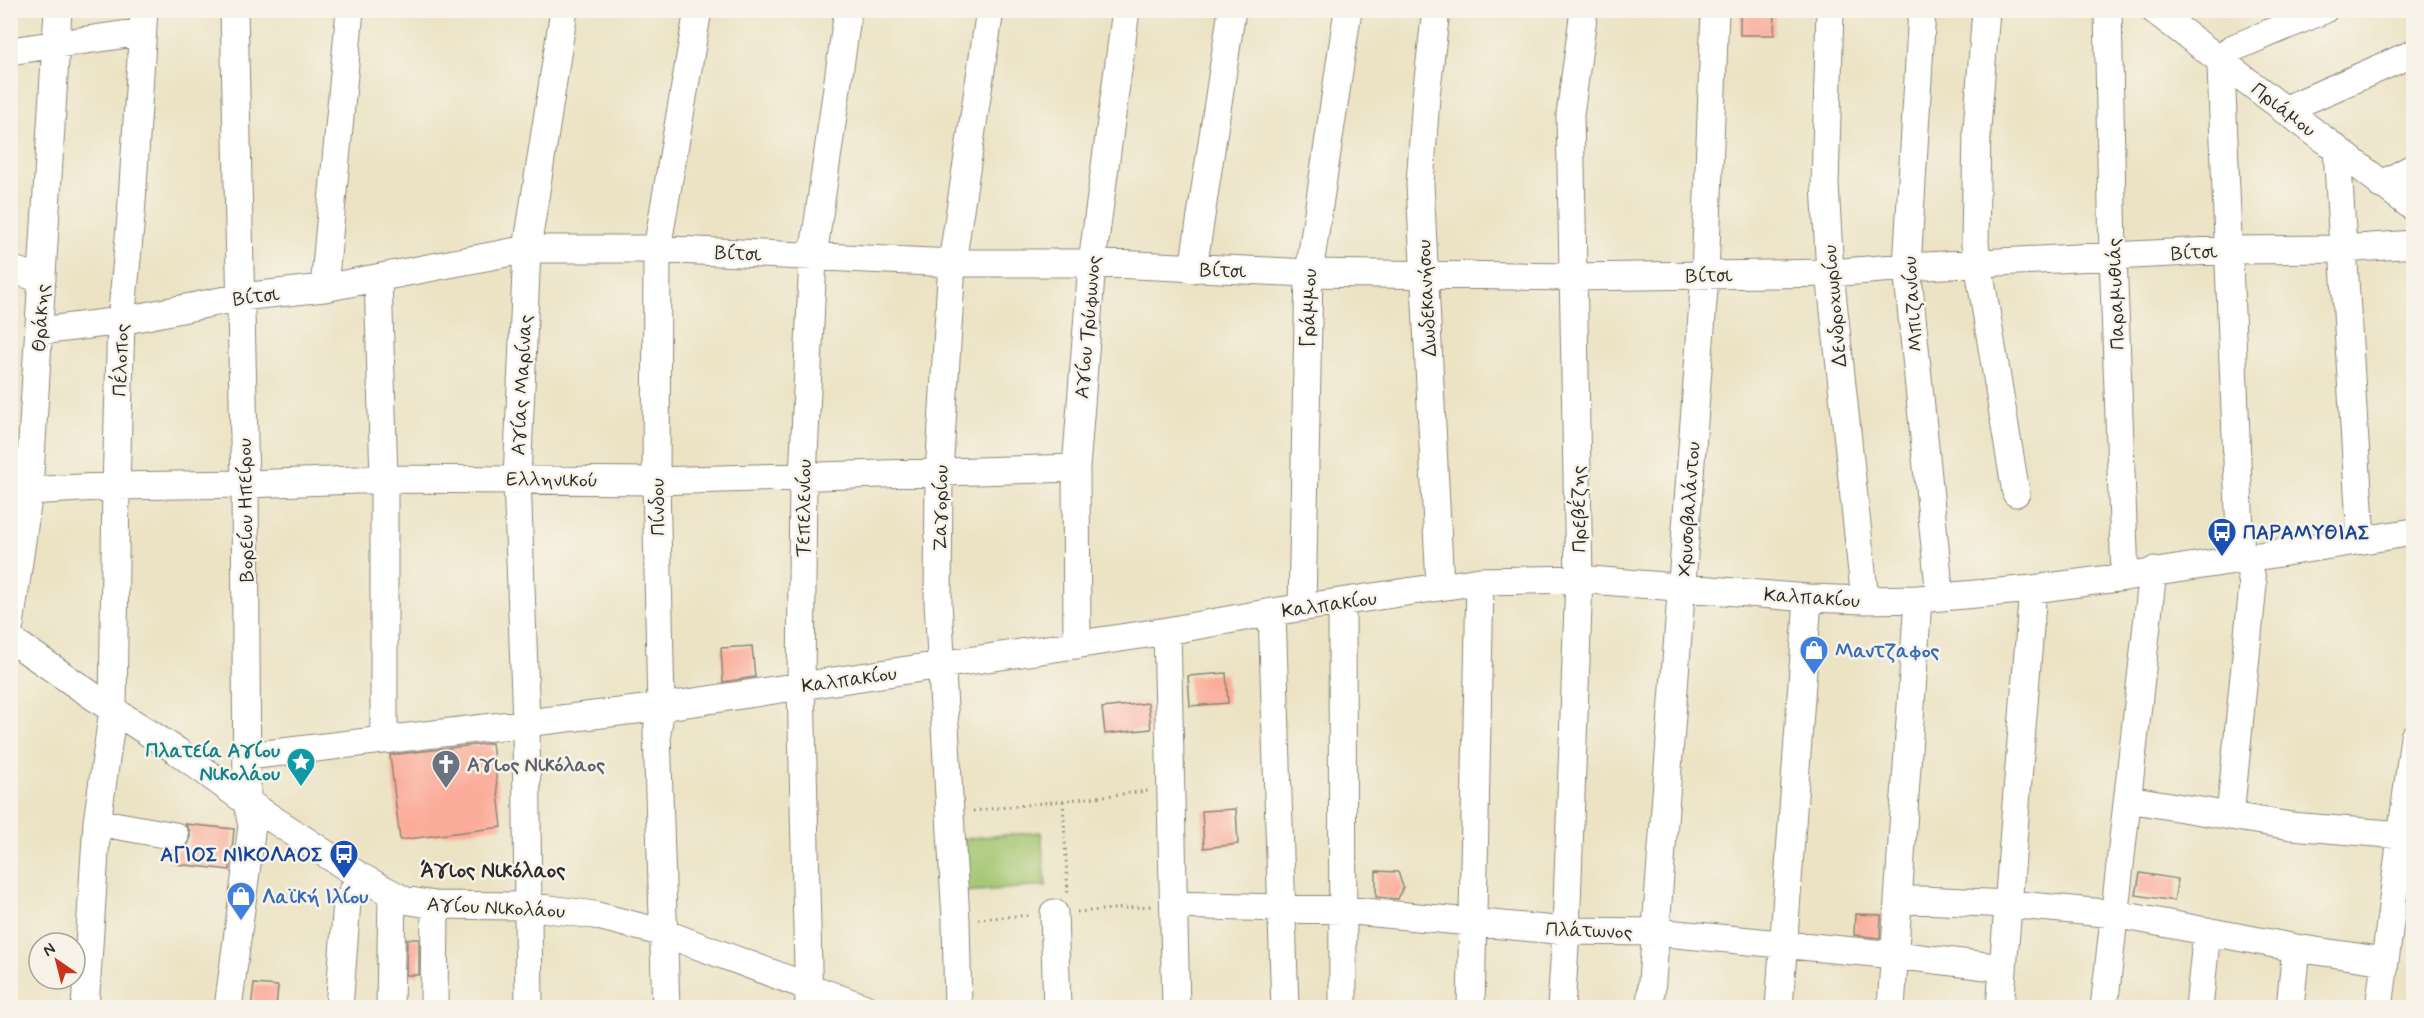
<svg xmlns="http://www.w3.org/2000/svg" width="2424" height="1018" viewBox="0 0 2424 1018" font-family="Mynerve,sans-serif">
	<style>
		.green { fill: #a2c46d; stroke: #66784c; stroke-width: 1.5 }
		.building { fill: #fbab99 }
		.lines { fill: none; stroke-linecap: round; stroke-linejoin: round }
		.minor-casing { stroke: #8c8778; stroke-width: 29 }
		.path { stroke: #8c8778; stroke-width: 3; stroke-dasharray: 1.5 4.5; stroke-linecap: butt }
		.minor { stroke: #fff; stroke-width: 27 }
		.labels { text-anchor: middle; stroke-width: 5; stroke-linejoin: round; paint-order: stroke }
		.street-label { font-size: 20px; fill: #2b2b2b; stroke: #f7f3e8 }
		.transit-label { font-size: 20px; font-weight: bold; fill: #164399; stroke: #f7f3e8; text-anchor: start }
		.shop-label { font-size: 20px; font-weight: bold; fill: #366cbe; stroke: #f7f3e8; text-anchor: start }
		.culture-label { font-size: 20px; font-weight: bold; fill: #0d838f; stroke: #f7f3e8; text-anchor: end }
		.worship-label { font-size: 20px; font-weight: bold; fill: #5b616d; stroke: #f7f3e8; text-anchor: start }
		.neighbourhood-label { font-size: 21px; font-weight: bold; fill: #2b2b2b; stroke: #f7f3e8 }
	</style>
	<rect width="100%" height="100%" fill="#f7f3e8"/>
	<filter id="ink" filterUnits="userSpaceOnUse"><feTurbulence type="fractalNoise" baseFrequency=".0167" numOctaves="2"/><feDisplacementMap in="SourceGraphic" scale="12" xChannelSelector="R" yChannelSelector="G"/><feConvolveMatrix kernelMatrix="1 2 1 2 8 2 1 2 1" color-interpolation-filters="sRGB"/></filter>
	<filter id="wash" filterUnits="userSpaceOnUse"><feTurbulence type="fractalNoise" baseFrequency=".008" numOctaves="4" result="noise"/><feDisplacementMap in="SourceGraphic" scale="24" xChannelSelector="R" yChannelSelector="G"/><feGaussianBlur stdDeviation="1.35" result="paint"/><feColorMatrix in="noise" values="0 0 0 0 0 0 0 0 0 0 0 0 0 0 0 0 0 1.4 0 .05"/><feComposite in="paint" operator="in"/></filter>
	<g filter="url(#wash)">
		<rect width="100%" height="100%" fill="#ece3c4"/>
		<!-- green -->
		<path class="green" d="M1041,832L1046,886L963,892L959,839Z"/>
		<g id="blocks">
			<!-- building -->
			<path class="building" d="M1740,10H1775L1774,35H1740Z
				M752,646L755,677L723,682L721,648Z
				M1226,673L1228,703L1190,706L1188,676Z
				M1148,703L1151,729L1105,734L1102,708Z
				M492,743L502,827L400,840L390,755Z
				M1236,809L1238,844L1204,848L1202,811Z
				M185,824L234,829L230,870L176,864L177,851L187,847L190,839V831Z
				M1376,871L1398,872L1403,887L1398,899L1376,897Z
				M2140,873L2178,879L2174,901L2136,895Z
				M1855,914L1881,915L1880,938L1854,935Z
				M407,939H419V975H406Z
				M254,984L278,986L276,1008H251Z"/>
		</g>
	</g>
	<g filter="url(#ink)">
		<use href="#blocks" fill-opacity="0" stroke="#8c8778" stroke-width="1.5"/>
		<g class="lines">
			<!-- minor casing -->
			<g class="minor-casing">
				<path id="minor" d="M1436,10L1426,96L1420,184L1440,586
					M1830,10L1825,184L1830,273L1865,600
					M1922,10L1907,267L1940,597
					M1986,10L1977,128L1975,244L2016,493
					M2108,10L2113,256L2125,577
					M2154,10L2414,208
					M10,51L142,32
					M2284,110L2414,53
					M2337,149L2361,540
					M2381,185L2414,167
					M10,269L42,279
					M1193,269L1232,10
					M378,278L384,479V740
					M324,288L350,10
					M40,331L121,321L241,297L324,288L527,249H657L952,263H1092L1309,273L1575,277L1830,273L1907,267L2113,256L2230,250L2344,249L2414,244
					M29,491L116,486L245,484L384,479L656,481L1076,468
					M2241,559L2221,67L2222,60L2231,49L2324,10
					M1342,603L1343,1008
					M1302,607L1309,273L1348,10
					M1272,612L1285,1008
					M10,625L29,491L58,10
					M1167,631L1176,1008
					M10,639L113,710L177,751L247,802L361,877L404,900L435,905L527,906L594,915L664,933L865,1008
					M1077,645L1076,468L1092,263L1126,10
					M248,756L661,707L1167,631L1272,612L1480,581L1579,579L1808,598L1865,600L1918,599L2033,589L2125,577L2414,532
					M2128,799L2291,826L2414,836
					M2230,816L2253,585L2248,559
					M97,822L175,836
					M1900,899L2008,904L2115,914L2296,948L2385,961
					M1174,905L1343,910L1566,931L1656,932L1895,955L2003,968
					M1054,913L1057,1008
					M85,1008L97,822L113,710L116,486L121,321L131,217L144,10
					M228,1008L252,826L247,802L245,484L234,10
					M339,1008L347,901L361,877
					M390,1008L392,894
					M434,1008L435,905
					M529,1008L526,723L517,479L527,249L564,10
					M666,1008L657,732L661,707L656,481L657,249L698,10
					M809,1008L801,686L803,478L813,257L848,10
					M958,1008L956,920L938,602L939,473L952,263L990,10
					M1471,1008L1480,581
					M1561,1008L1566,931L1579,579L1570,115L1584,10
					M1650,1008L1705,275L1715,10
					M1779,1008L1808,598
					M1891,1008L1918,599
					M2000,1008L2033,589
					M2104,1008L2153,571
					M2199,1008L2207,931
					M2290,1008L2296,948
					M2379,1008L2414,737"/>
			</g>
			<!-- path -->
			<path class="path" d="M1063,801L1068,895
				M973,811L1148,791
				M1077,912L1151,906
				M978,919L1031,915"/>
			<!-- minor -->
			<use href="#minor" class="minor"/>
		</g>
	</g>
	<!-- icons -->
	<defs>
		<g id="bus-pin" transform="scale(1.5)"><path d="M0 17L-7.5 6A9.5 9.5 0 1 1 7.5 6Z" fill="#1a4fb4" stroke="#f7f3e8"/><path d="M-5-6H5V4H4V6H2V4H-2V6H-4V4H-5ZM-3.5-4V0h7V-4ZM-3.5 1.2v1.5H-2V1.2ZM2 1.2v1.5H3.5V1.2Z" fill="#fff"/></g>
		<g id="shop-pin" transform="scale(1.5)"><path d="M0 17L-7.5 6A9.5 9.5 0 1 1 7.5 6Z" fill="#3f7fe0" stroke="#f7f3e8"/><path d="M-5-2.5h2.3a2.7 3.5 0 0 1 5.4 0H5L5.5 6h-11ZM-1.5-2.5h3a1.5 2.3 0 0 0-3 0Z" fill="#fff"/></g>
		<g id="sight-pin" transform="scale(1.5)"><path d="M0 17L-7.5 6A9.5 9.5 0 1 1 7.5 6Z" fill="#0f9aa8" stroke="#f7f3e8"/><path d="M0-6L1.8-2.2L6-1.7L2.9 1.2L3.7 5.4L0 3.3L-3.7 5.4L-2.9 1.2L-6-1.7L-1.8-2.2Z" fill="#fff"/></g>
		<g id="church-pin" transform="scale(1.5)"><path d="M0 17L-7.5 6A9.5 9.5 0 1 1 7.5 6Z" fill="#6b7280" stroke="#f7f3e8"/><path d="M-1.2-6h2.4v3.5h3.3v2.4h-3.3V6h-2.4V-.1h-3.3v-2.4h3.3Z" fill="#fff"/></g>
	</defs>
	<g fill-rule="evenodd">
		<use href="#bus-pin" x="2222" y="532"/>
		<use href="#shop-pin" x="1814" y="650"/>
		<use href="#sight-pin" x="301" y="762"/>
		<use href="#church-pin" x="446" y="764"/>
		<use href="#bus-pin" x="344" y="854"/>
		<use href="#shop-pin" x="241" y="896"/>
	</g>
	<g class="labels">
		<!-- street labels -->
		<g class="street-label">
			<text transform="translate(2284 109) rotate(38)" y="7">Πριάμου</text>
			<text transform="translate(2194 252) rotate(-3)" y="7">Βίτσι</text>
			<text transform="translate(738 253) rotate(3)" y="7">Βίτσι</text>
			<text transform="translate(1223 270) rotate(2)" y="7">Βίτσι</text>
			<text transform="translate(1709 275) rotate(-1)" y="7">Βίτσι</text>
			<text transform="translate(2115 294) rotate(-92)" y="7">Παραμυθιάς</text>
			<text transform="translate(256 296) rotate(-7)" y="7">Βίτσι</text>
			<text transform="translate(1426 298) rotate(-93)" y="7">Δωδεκανήσου</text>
			<text transform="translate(1912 304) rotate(-94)" y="7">Μπιζανίου</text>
			<text transform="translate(1834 306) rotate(-95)" y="7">Δενδροχωρίου</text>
			<text transform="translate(1308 308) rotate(-88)" y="7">Γράμμου</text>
			<text transform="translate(40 318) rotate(-87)" y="7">Θράκης</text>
			<text transform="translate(1087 327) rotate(-85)" y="7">Αγίου Τρύφωνος</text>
			<text transform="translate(120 360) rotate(-88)" y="7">Πέλοπος</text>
			<text transform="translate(521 385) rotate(-87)" y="7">Αγίας Μαρίνας</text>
			<text transform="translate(552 479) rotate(1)" y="7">Ελληνικού</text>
			<text transform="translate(657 507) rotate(-91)" y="7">Πίνδου</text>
			<text transform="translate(803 508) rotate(-89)" y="7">Τεπελενίου</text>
			<text transform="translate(940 508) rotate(-89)" y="7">Ζαγορίου</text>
			<text transform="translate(1578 509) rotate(-91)" y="7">Πρεβέζης</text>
			<text transform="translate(1688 509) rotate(-86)" y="7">Χρυσοβαλάντου</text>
			<text transform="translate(245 510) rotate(-91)" y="7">Βορείου Ηπείρου</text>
			<text transform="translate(1812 597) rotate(4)" y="7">Καλπακίου</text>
			<text transform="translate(1329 604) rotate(-8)" y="7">Καλπακίου</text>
			<text transform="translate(849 679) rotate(-8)" y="7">Καλπακίου</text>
			<text transform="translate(496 907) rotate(3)" y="7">Αγίου Νικολάου</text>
			<text transform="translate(1589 930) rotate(2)" y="7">Πλάτωνος</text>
		</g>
		<!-- transit labels -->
		<g class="transit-label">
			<text x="2243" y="539">ΠΑΡΑΜΥΘΙΑΣ</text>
			<text x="323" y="861" text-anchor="end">ΑΓΙΟΣ ΝΙΚΟΛΑΟΣ</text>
		</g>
		<!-- shop labels -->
		<g class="shop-label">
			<text x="1835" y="657">Μαντζαφος</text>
			<text x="262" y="903">Λαϊκή Ιλίου</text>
		</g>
		<!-- culture labels -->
		<g class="culture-label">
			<text x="280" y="757">Πλατεία Αγίου<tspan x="280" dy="23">Νικολάου</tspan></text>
		</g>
		<!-- worship labels -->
		<g class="worship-label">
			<text x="467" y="771">Αγιος Νικόλαος</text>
		</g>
		<!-- neighbourhood labels -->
		<g class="neighbourhood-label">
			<text x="493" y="877">Άγιος Νικόλαος</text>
		</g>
	</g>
	<!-- margin -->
	<rect width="2424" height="1018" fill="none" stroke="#f7f3e8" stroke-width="36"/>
	<!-- north arrow -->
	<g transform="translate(57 961) rotate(325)"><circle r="28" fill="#f7f3e8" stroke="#a5a39c" stroke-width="1.5"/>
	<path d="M0-4.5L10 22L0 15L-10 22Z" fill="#c8321e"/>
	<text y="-9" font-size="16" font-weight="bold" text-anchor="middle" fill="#2b2b2b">N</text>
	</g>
</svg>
